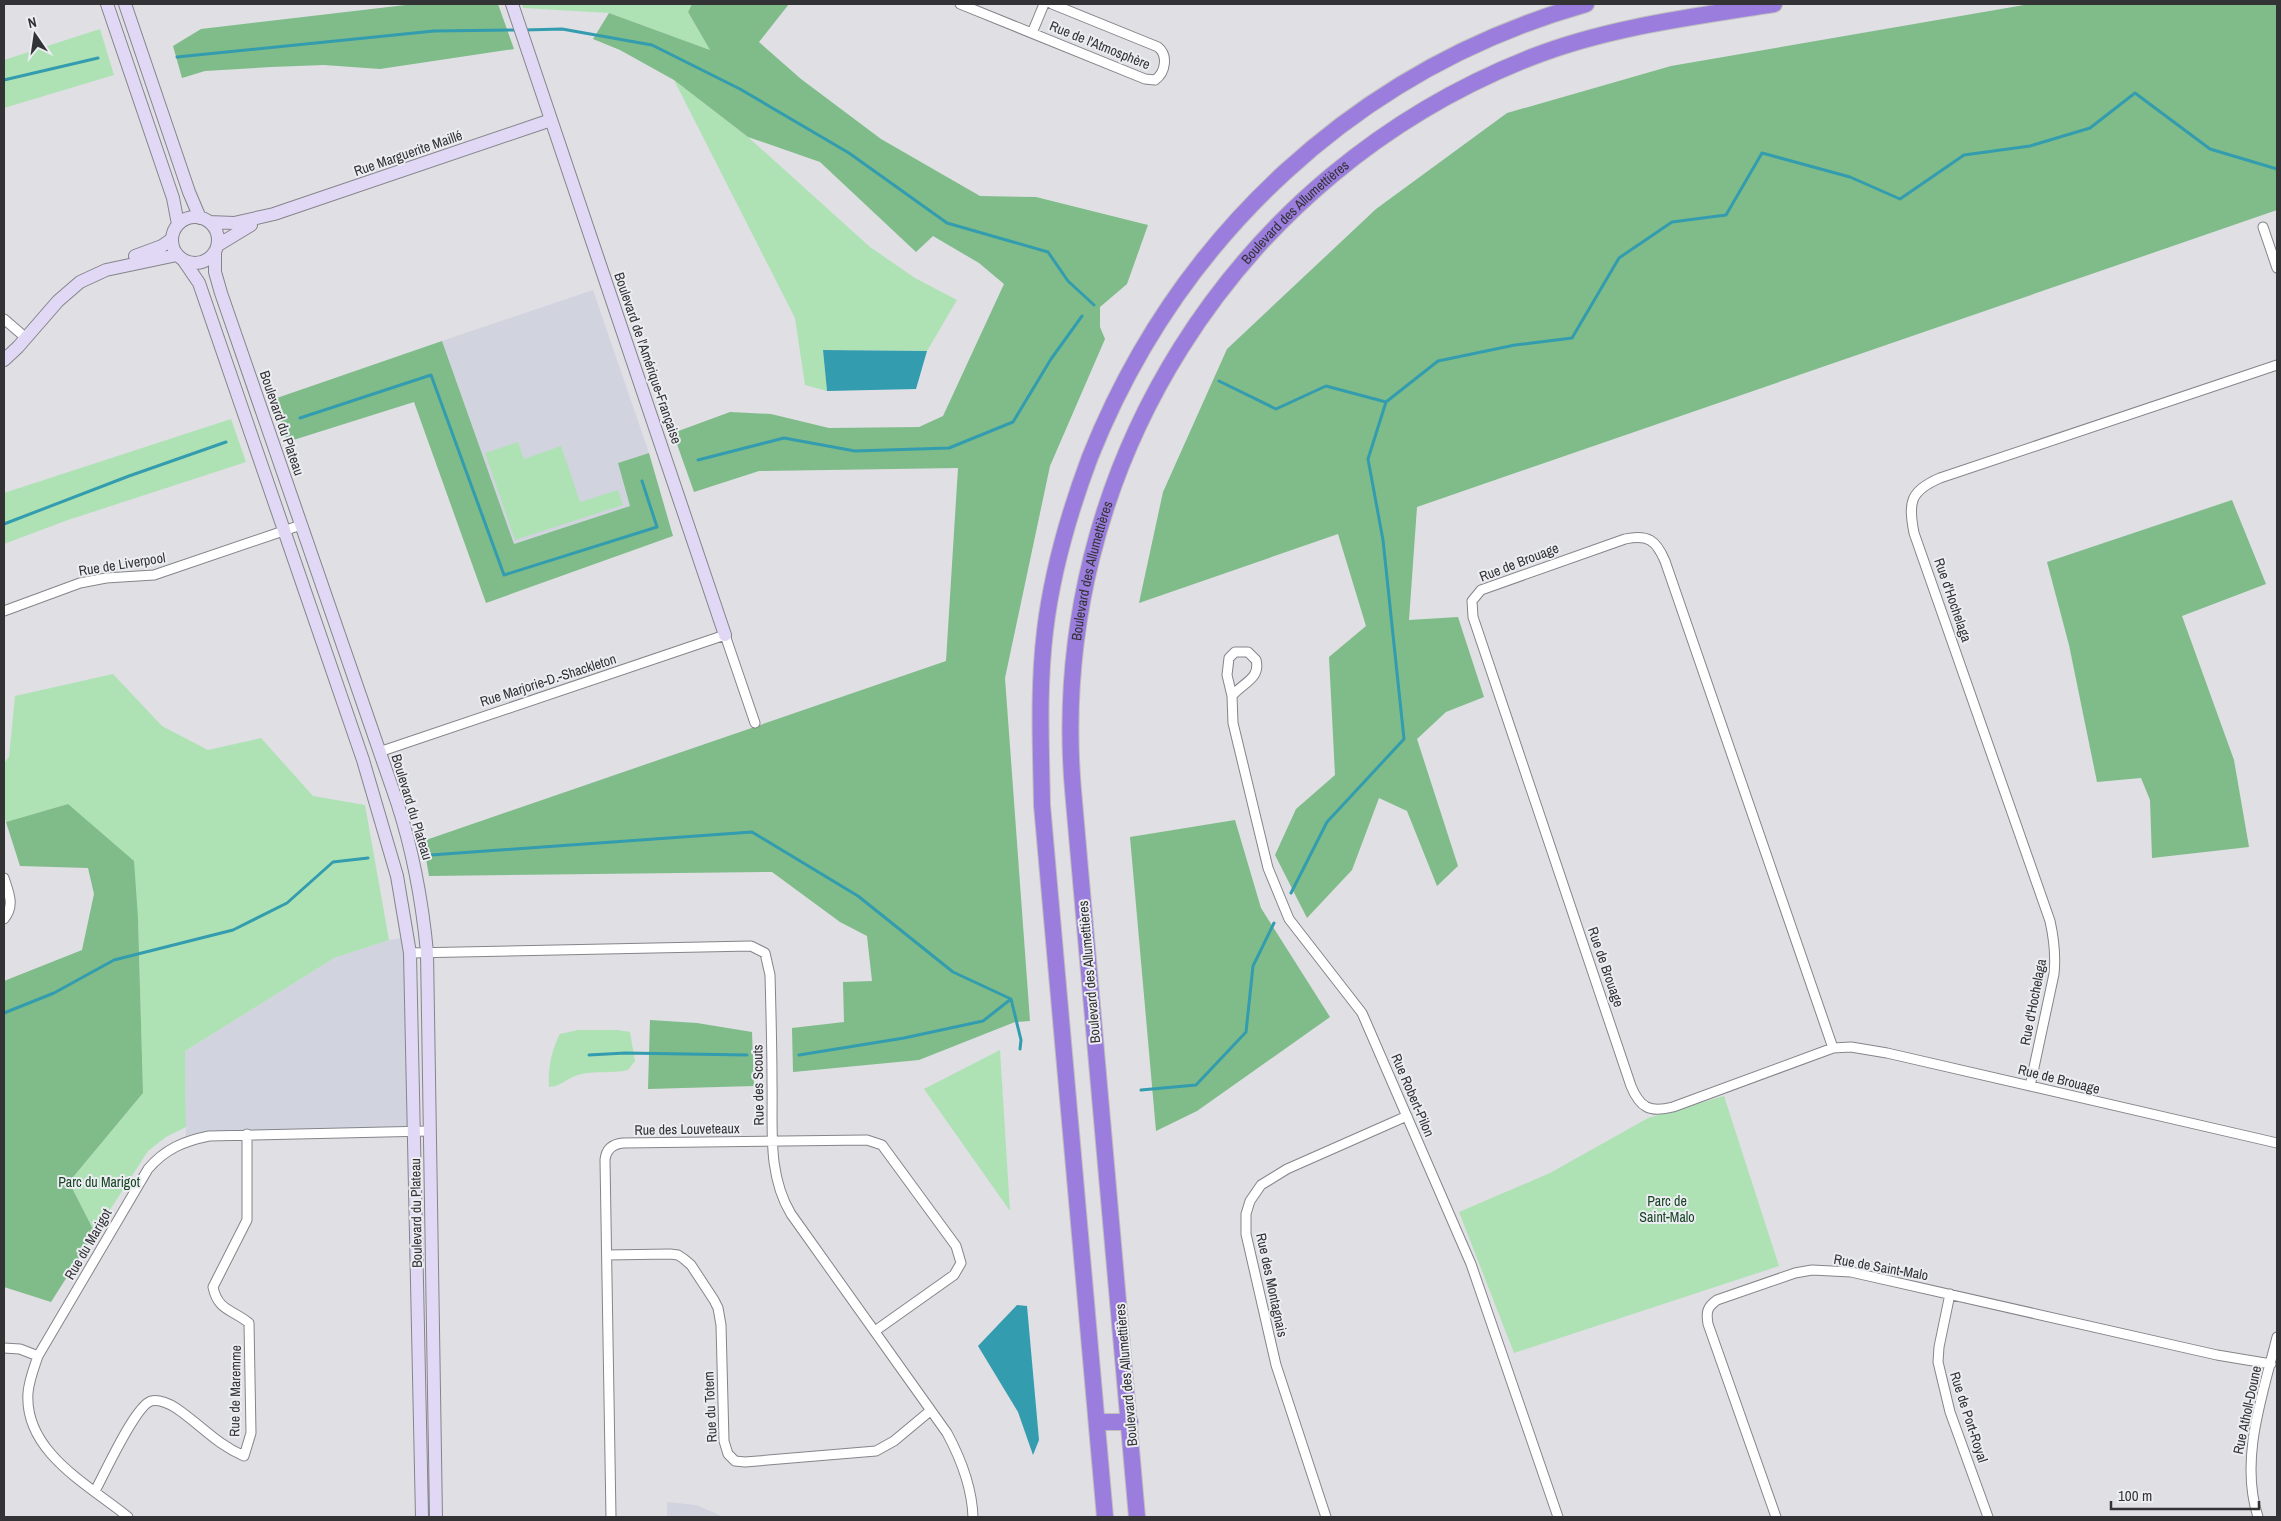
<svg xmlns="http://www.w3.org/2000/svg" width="2281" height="1521" viewBox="0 0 2281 1521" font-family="'Archivo Narrow',sans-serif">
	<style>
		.built { fill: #d1d3df }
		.green { fill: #aee2b5 }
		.forest { fill: #7fbc89 }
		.water { fill: #339caf }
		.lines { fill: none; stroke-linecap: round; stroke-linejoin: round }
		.stream { stroke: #339caf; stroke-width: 3 }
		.street-casing { stroke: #84858a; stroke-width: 11 }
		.secondary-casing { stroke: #84858a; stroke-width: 14 }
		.highway-casing { stroke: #bebebe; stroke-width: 18 }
		.street { stroke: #fff; stroke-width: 9 }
		.secondary { stroke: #e1d8f5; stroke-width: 12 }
		.highway { stroke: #9b7dde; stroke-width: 16 }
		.labels { text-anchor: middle; stroke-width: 4; stroke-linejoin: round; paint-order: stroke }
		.street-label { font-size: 14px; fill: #333335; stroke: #ecedf2 }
		.park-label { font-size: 14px; fill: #174422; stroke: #ecedf2 }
	</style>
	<rect width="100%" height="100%" fill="#dfdfe4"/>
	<!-- built -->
	<path class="built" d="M593,290L649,453L618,463L630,506L514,544L442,341Z
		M408,937L413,1131L186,1141L185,1051L334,958L389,940Z
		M667,1502L696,1505L724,1517H667Z"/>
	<!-- green -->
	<path class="green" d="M522,4H692L688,12L710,50L609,13L523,8Z
		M100,29L114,75L4,108V60Z
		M674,80L748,137L870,247L915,278L957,300L927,351L823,350L827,391L805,385L795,318Z
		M231,419L246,462L65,521L4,544V493Z
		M518,442L524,459L561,446L580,502L618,490L623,505L515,540L485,453Z
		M113,674L162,726L208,750L261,738L313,796L365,805L389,940L334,958L185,1051L186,1127L166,1137L148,1151L95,1233L69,1182L143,1093L138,918L68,804L6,822L4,815V763L9,757L15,696Z
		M578,1030H617L630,1032L635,1061L628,1070C612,1074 593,1070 578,1075C567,1078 560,1087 549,1087C548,1068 551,1051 560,1034Z
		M1000,1050L1010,1211L924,1089Z
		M1724,1096L1779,1266L1514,1353L1459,1212L1550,1173L1648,1118Z"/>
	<!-- forest -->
	<path class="forest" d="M414,4H498L514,49L380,69L324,65L271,67L205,71L182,78L173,46L201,29Z
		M692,4H789L759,42L801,79L881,139L980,196L1036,197L1148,225L1127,284L1100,307V327L1105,339L1050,466L1005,678L1030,1021L1015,1022L919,1060L793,1072L792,1028L844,1022L843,982L872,981L867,936L840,922L772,872L429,876L423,841L946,661L958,468L759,471L694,492L673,433L730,412L771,414L829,428L919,427L943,416L1004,284L979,263L933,236L916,252L820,162L748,137L674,80L620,50L593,39L609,13L710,50L688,12Z
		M2030,4H2277V210L1417,507L1409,620L1458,617L1484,697L1446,712L1417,739L1458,866L1437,886L1407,811L1379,798L1352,870L1307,918L1275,855L1296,809L1335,775L1329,657L1366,626L1338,534L1139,603L1163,492L1227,349L1376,209L1507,113L1671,66Z
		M442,341L514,544L630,506L618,463L649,453L673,536L486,603L414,402L287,442L274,399Z
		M2232,500L2266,584L2182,616L2234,760L2249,847L2152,858L2150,800L2141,778L2097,782L2069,645L2047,562Z
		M68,804L134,861L138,918L143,1093L69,1182L95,1233L51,1302L4,1287V981L82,950L94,894L88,868L20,866L6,822Z
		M1235,820L1261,908L1330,1017L1197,1111L1156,1131L1130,837Z
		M650,1020L697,1023L752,1032L754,1086L648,1089Z"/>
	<!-- water -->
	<path class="water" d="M823,350L927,351L916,389L827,391Z
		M1017,1305L1027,1306L1039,1440L1033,1455L1018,1412L978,1346Z"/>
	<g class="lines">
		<!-- stream -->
		<path class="stream" d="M524,30L562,29L652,45L740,89L849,153L947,223L1048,252L1068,281L1094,305
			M177,57L434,31L518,30
			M4,80L98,58
			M1219,381L1276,409L1326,386L1386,402L1438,361L1515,345L1572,338L1619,258L1672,222L1726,215L1762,153L1850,177L1900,199L1964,155L2030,146L2090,128L2135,93L2210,149L2277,169
			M300,418L431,375L504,575L657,527L642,481
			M698,460L784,438L855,451L949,448L1013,422L1051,359L1082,316
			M4,524L129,476L226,442
			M431,855L752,832L858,896L953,972L1011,999L1021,1040L1020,1049
			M1291,893L1327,822L1404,739L1383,540L1368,459L1386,402
			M4,1013L54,993L114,960L233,930L287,903L333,862L368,858
			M589,1055L625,1053L747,1055
			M799,1055L904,1038L983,1021L1011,999
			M1141,1090L1196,1085L1246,1032L1253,966L1274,923"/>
		<!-- street casing -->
		<g class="street-casing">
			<path id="street" d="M960,4L1145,79L1155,80C1166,72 1168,55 1158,47L1052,4
				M1032,33L1044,4
				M2263,227L2277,268
				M4,319L26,338
				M4,611L80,583L106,578L154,575L301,525
				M1232,696C1242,683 1261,679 1256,660L1248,652H1235L1229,658L1227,675L1232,696L1233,723L1268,868L1289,919L1362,1013L1471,1264L1558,1517
				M379,752L725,635L755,723
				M4,878C9,893 15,906 4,919
				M410,953L751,946L765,953L770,975C771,1011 772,1047 772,1083C773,1128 767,1174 791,1214L947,1433C961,1459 972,1488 973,1517
				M1833,1048L1665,561C1656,540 1648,534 1625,539L1481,590L1472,601L1473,617L1631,1086C1640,1108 1650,1113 1673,1107L1833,1048L1851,1047L1887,1053L2277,1143
				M2030,1086L2054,974C2056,955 2054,939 2050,921L1914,533C1908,502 1910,491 1940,478L2277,365
				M607,1255L670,1254L678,1255L684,1259L691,1265L714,1300L718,1308L721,1325L724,1441L728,1454L735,1461L745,1462L876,1451L894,1441L930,1411
				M1950,1294L1939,1347L1938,1362L1950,1412L1988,1517
				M4,1348L20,1349L38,1356
				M95,1491C105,1473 135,1406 151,1401C159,1399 170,1404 176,1408C201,1425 216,1444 244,1456L251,1433L249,1323C232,1309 218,1311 213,1287L247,1220V1134
				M128,1517C89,1485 24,1452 28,1393C29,1380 34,1368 38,1356L148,1169C165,1149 184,1141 209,1136L429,1131
				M611,1517L605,1160C606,1149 613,1144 623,1143L867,1140L882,1145L956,1246L961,1263L954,1275L875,1331
				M1326,1517L1276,1365L1246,1234V1214L1250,1201L1261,1185L1287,1169L1407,1116
				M1776,1517L1708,1324C1706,1312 1707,1307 1717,1300L1795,1273L1812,1270L1851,1272L2217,1355L2271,1364
				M2258,1517C2239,1459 2263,1394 2277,1337"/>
		</g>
		<!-- secondary casing -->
		<g class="secondary-casing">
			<path id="secondary" d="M107,4L173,198L178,224
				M125,4L189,192L200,218
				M512,4L725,635
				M172 240a23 23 0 1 1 46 0a23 23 0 1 1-46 0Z
				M209,222L234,223L274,214L551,120
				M218,245L251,225
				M215,253V272L221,293L397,802C413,851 422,900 427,952L436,1517
				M135,256L162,246L172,239
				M184,261L199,283L363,760L397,876L410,953L422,1517
				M4,360L18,347L58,301L80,282L106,270L177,255"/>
		</g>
		<!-- highway casing -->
		<g class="highway-casing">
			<g id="highway">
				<path d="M1098,1422H1130"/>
				<path d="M1105,1517L1042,805C1041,746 1038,689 1045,631C1052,572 1069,513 1090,457C1178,236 1357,69 1586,4"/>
				<path id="s1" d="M1137,1517L1073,790C1046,472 1235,173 1532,57C1609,27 1692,17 1774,4"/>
			</g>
		</g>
		<!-- street -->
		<use href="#street" class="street"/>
		<!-- secondary -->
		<use href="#secondary" class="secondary"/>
		<!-- highway -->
		<use href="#highway" class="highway"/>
	</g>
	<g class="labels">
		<!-- street labels -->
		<g class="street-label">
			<text transform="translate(1100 45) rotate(22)" y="5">Rue de l'Atmosphère</text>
			<text transform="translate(408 153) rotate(-19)" y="5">Rue Marguerite Maillé</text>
			<text dy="5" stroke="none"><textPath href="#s1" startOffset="1371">Boulevard des Allumettières</textPath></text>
			<text transform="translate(648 358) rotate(71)" y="5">Boulevard de l'Amérique-Française</text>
			<text transform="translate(282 423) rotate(71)" y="5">Boulevard du Plateau</text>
			<text transform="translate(1519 562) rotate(-21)" y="5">Rue de Brouage</text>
			<text transform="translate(122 564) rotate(-9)" y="5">Rue de Liverpool</text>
			<text dy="5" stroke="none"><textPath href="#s1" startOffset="951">Boulevard des Allumettières</textPath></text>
			<text transform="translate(1953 600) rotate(71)" y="5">Rue d'Hochelaga</text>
			<text transform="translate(548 680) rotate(-18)" y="5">Rue Marjorie-D.-Shackleton</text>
			<text transform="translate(412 807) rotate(73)" y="5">Boulevard du Plateau</text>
			<text transform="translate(1606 967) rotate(71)" y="5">Rue de Brouage</text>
			<text transform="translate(1089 972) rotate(-95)" y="5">Boulevard des Allumettières</text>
			<text transform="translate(2033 1002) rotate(-79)" y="5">Rue d'Hochelaga</text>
			<text transform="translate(2059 1079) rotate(14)" y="5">Rue de Brouage</text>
			<text transform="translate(758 1085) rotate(-91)" y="5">Rue des Scouts</text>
			<text transform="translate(1413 1095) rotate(67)" y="5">Rue Robert-Pilon</text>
			<text transform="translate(687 1129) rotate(-1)" y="5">Rue des Louveteaux</text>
			<text transform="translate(416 1213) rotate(-91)" y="5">Boulevard du Plateau</text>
			<text transform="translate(88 1244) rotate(-60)" y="5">Rue du Marigot</text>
			<text transform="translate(1881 1267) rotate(10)" y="5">Rue de Saint-Malo</text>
			<text transform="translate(1272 1285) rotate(78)" y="5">Rue des Montagnais</text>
			<text transform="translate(1126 1375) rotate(-95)" y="5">Boulevard des Allumettières</text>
			<text transform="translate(235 1391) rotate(-89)" y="5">Rue de Maremme</text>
			<text transform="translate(710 1407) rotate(-93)" y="5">Rue du Totem</text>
			<text transform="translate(2247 1410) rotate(-78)" y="5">Rue Atholl-Doune</text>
			<text transform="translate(1969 1417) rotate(72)" y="5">Rue de Port-Royal</text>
		</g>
		<!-- park labels -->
		<g class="park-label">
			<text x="99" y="1187">Parc du Marigot</text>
			<text x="1667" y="1206">Parc de<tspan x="1667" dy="16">Saint-Malo</tspan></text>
		</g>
	</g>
	<!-- border -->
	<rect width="2281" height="1521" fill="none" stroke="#333335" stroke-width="10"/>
	<!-- north arrow -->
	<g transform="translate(35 35) rotate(347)" stroke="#ecedf2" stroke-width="4" paint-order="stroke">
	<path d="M0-4L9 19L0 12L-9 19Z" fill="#333335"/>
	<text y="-8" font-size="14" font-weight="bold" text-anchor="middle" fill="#333335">N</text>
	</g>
	<!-- scale -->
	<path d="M2111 1501v8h148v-8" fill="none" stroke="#333335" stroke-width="2.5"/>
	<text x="2118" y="1501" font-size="15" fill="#333335" stroke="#ecedf2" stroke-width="4" paint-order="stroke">100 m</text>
</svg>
